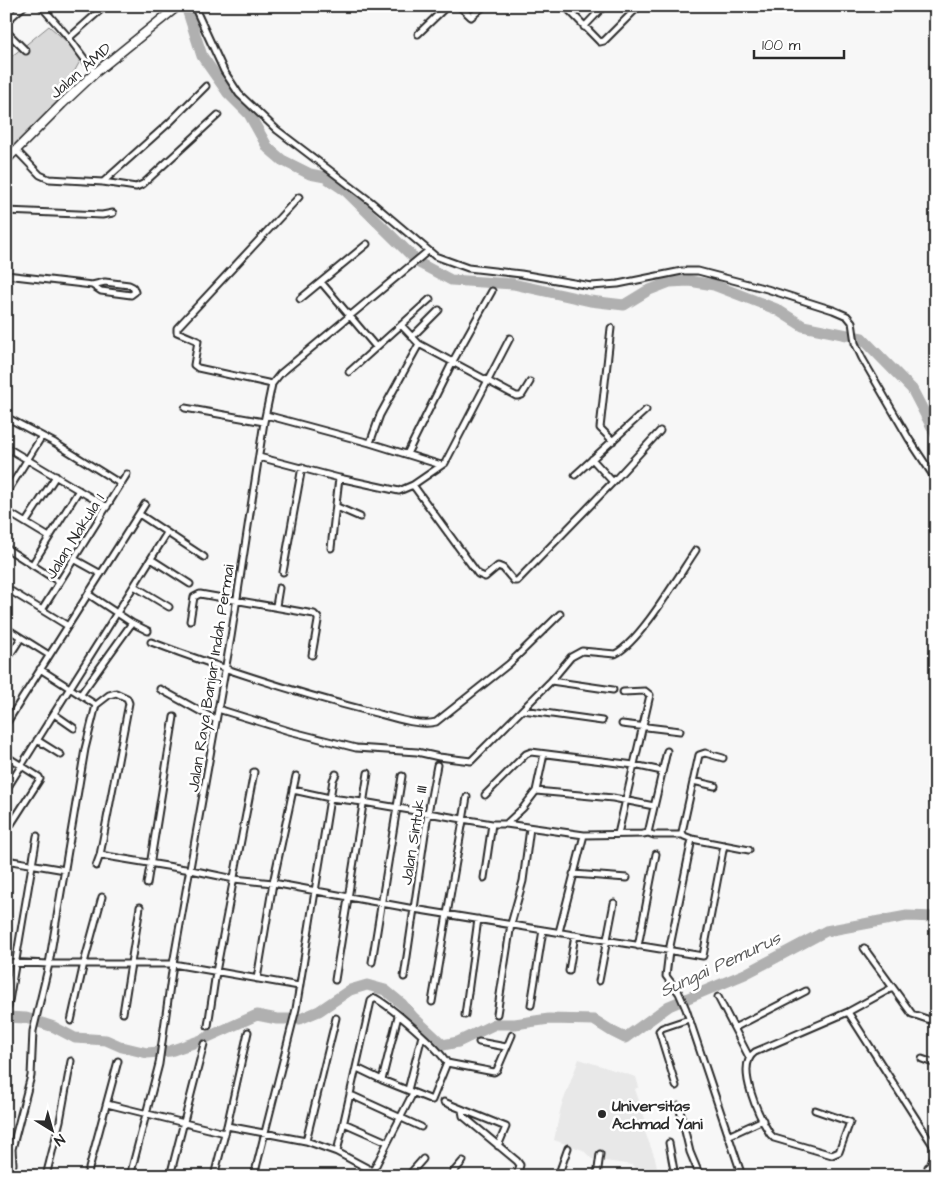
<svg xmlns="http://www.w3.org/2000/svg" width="942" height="1182" viewBox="0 0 942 1182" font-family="'Architects Daughter',sans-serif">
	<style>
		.built { fill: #e8e8e8 }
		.green { fill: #d9d9d9; stroke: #828282 }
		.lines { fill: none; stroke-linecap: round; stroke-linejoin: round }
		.river { stroke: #b0b0b0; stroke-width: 11 }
		.street-casing { stroke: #2b2b2b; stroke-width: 9 }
		.secondary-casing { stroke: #2b2b2b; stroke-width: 11 }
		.street { stroke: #fff; stroke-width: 5 }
		.secondary { stroke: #fff; stroke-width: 8 }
		.poi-dot { fill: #2b2b2b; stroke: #fff; stroke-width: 2 }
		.labels { text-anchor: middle; stroke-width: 5; stroke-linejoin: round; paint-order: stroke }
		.street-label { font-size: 16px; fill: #2b2b2b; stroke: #fff }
		.poi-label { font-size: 16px; font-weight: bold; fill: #2b2b2b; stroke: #fff; text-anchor: start }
		.water-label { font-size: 18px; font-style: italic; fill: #5a5a5a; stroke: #fff }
	</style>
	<rect width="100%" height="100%" fill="#f7f7f7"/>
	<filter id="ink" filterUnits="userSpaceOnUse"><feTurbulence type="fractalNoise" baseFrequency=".02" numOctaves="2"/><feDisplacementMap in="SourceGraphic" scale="10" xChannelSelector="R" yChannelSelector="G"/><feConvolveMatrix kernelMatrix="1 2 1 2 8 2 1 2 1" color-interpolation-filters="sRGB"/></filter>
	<g filter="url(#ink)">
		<!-- built -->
		<path class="built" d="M579,1059L636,1077L639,1087L635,1089L646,1122L645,1132L655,1158L659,1176H645L639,1174L632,1165L592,1159L583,1150L554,1140L561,1107Z"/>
		<!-- green -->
		<path class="green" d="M49,26L83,56L55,106L6,156V61Z"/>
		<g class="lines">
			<!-- river -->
			<path class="river" d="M186,6L202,56L228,93L249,114L268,148L282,160L310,174L325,177L346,191L419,263L451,280L513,284L590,301L624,305L647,291L670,282L689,281L714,285L776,309L803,326L862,338L912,389L936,435
				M6,1017L26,1018L54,1027L75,1038L106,1040L122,1047L147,1053L170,1051L199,1041L257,1015L277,1019H300L319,1011L350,990L367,985L385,990L402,1004L413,1017L443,1045L458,1042L495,1024H515L549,1019L594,1020L613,1032L625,1038L669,1006L745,974L826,931L907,916L936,917"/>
			<!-- street casing -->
			<g class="street-casing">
				<path id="street" d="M41,6L69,38L95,73
					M194,6L224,71L239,94L277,130L370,201L435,256L468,268L521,274L591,286L618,284L682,271H698L767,289L833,310L847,316L852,322L855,343L862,358L909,439L936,480
					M459,6L471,17L484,6
					M565,6L600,42L604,41L639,6
					M6,22L24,6
					M584,27L604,6
					M6,31L26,51
					M418,34L447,6
					M69,38L104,7
					M16,150L40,175L49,179L103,182L136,187L143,184L218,115
					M103,182L170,122L206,86
					M6,211L102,215L113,213
					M6,275L92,285L105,282L129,285L133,287L135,292L131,295L101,291L92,285
					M321,282L376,347
					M300,299L367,244
					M401,325L419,344L516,396H519L522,395L530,382
					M611,328L600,428L613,441
					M412,337L439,310
					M349,372L430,299
					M272,384L198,368L194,365L198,341L177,332V328L299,197
					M185,408L264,422
					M266,415L370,443L441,465
					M6,417L55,443L121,484
					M370,443L380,415L419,344
					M6,447L107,507
					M407,454L453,361L492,291
					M259,457L339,478L331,548
					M592,459L613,482
					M575,475L646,410
					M339,478L399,491L413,485L445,463L510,338
					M413,485L478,574L485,577L498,566L503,568L514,581H517L613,482L660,431
					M6,494L42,436
					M337,507L360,517
					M6,511L49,537
					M139,514L204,557
					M26,522L56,476
					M6,548L59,582
					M74,559L101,574
					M151,559L190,584
					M32,565L79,490
					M283,572L302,467
					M134,586L169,607
					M6,588L68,626
					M88,594L132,623L148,631
					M276,606L279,588
					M42,610L127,474
					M190,621L194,597L200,594L314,614L318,618V621L312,655
					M6,628L49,655
					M151,642C223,669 297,693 372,712C388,716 420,727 436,722L509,664L560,614
					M6,661L21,638
					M40,669L96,705
					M551,681L613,690
					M160,689L216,720
					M81,694L132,623
					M218,709L289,731L356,748L417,752L439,757L471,761L551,681L571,657L582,651L615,654C640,642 679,575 696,550
					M523,710L602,721
					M54,714L74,728
					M6,724L145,504
					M622,724L680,731
					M37,740L61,755
					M6,756L39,777L40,779L6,832
					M723,758L705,753L699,755L682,832L684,836L692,839L749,850
					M693,781L715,786
					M6,790L167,533
					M293,790L330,798L363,802L492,824H506L584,835L643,834L648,833L654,835H683
					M536,791L613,798L654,806
					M485,795L526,754L531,752L634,765L662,771
					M506,824L523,808L536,791L544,754
					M648,833L667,751
					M618,834L650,695L645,691L623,692
					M692,839L669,951L666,976L679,993L686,1009L742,1176
					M100,855L191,870L234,879L273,883L414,909L703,956L724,845
					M6,860L65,870
					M573,874L627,878
					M484,878L492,824
					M147,884L174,717
					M559,932L584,835
					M638,946L656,854
					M864,948L912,1014L936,1022
					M6,962L49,964H173L299,986
					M372,962L402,776
					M569,971L575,935
					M404,977L428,813L437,765
					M257,979L273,883L296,776
					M335,980L368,773
					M599,981L614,903
					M718,997L749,1057
					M432,1002L467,797
					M531,1005L543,930
					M8,1007L37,836
					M848,1012L936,1150
					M123,1013L140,907
					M497,1014L511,924L523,881L530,828
					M465,1015L478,919
					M71,1021L84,963L102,897
					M208,1026L216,972L254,772
					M734,1028L806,991
					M479,1042L506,1047
					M922,1059L936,1064
					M447,1063L494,1072L497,1070L512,1035
					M382,1080L398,1016
					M676,1086L659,1031L662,1028L689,1019
					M408,1090L422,1036
					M351,1095L421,1127
					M444,1102L506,1127L498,1146
					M107,1104L225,1133
					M679,1106L690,1152L700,1176
					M462,1110L463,1116L517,1161L520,1165L517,1176
					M815,1110L850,1122L839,1152L832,1155L774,1138L770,1134C760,1118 734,1066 755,1052L848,1012L890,989H893
					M344,1123L387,1142
					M227,1126L306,1141L337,1152L380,1175
					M728,1136L763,1120
					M306,1141L336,1018
					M669,1143L675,1176
					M337,1152L371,1001L375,998C391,1007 438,1047 447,1063L432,1100L382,1080L357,1068
					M928,1167L936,1173
					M373,1171L413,1093
					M11,1176L13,1164L12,1149L31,1076L33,1031L49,964L85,749L96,705L109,695L116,693L127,698L129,703L100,855L96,866
					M46,1176L60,1121L71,1061
					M87,1176L118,1061
					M130,1176L159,1064L173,964L231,637L264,422L272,384L280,374L428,251
					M170,1176L204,1044
					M214,1176L227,1126L248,1032
					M254,1176L296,1009L333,780L336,774
					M408,1176L423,1159
					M450,1176L463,1161
					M558,1176L568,1148
					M597,1176L600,1154
					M926,1176L936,1151"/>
			</g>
			<!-- secondary casing -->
			<g class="secondary-casing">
				<path id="secondary" d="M6,160L62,104L95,73L178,6"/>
			</g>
			<!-- street -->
			<use href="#street" class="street"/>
			<!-- secondary -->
			<use href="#secondary" class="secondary"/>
		</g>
	</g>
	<!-- markers -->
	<circle class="poi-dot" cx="602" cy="1114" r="5"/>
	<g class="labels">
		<!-- street labels -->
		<g class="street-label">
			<text transform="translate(80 70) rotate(-41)" y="6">Jalan AMD</text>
			<text transform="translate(74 536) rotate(-58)" y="6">Jalan Nakula 1</text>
			<text transform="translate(210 678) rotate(-81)" y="6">Jalan Raya Banjar Indah Permai</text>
			<text transform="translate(413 835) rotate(-81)" y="6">Jalan Sintuk III</text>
		</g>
		<!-- poi labels -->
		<g class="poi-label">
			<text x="612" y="1111">Universitas<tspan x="612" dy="18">Achmad Yani</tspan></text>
		</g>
		<!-- water labels -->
		<g class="water-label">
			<text transform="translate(720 964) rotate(-25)" y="6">Sungai Pemurus</text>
		</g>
	</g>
	<!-- margin -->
	<rect width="942" height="1182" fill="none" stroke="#fff" stroke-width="25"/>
	<rect x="12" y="12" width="917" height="1157" fill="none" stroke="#2b2b2b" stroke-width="2" filter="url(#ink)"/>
	<!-- north arrow -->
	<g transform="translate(52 1130) rotate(143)" stroke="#ffffff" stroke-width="4" paint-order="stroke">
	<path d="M0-4L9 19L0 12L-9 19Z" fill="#2b2b2b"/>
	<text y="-8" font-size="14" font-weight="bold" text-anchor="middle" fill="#2b2b2b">N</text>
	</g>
	<!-- scale -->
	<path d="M754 50v8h90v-8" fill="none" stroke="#2b2b2b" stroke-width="2.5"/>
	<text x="762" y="50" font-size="15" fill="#2b2b2b" stroke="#ffffff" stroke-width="4" paint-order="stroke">100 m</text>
</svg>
